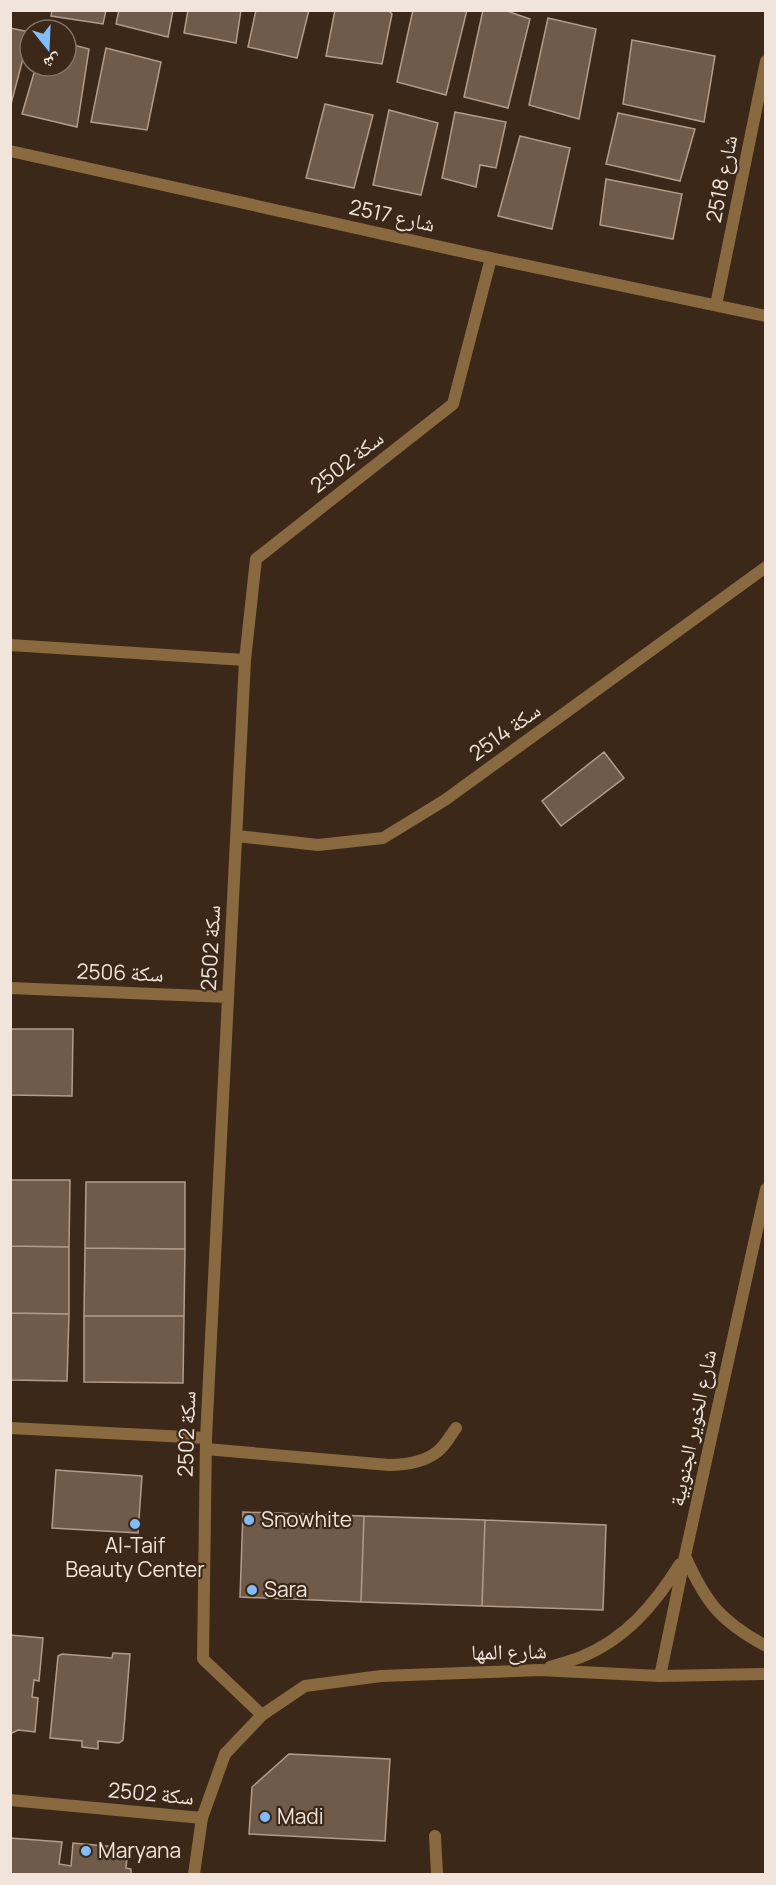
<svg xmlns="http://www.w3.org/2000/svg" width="776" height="1885" viewBox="0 0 776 1885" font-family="Manrope,'Noto Naskh Arabic',sans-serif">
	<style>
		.building { fill: #705b4a; stroke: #b49c8a; stroke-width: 1.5 }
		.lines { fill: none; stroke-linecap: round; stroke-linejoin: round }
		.service { stroke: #89693f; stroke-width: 12 }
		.minor { stroke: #89693f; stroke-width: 12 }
		.tertiary { stroke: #89693f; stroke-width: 12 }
		.poi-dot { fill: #80bdfa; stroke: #3b2819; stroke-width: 2 }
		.labels { text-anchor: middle; stroke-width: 4.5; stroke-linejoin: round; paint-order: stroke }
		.street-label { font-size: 21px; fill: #f1e5db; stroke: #3b2819 }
		.poi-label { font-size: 21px; fill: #f1e5db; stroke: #3b2819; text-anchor: start }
	</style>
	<rect width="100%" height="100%" fill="#3b2819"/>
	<!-- building -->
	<path class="building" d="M52,10H106L103,24L51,16Z
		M119,10H173L168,37L116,24Z
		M188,10H241L236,43L184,33Z
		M256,10H309L297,58L248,47Z
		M335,10H388L392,14L382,64L326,56Z
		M413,10H467L446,95L397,82Z
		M483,10H504L530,19L508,108L464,97Z
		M548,18L596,29L579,119L529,105Z
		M10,28L30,32L11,104H10Z
		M632,40L715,56L704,122L623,104Z
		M66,43L89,49L77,127L22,114L36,66H66Z
		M106,48L161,62L147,130L91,122Z
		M325,104L373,115L354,188L306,178Z
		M389,110L438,123L421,195L373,185Z
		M455,112L506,122L496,168L480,165L476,187L442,178Z
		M618,113L695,129L680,181L606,164Z
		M520,136L570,148L552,229L498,216Z
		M606,179L682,194L673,239L600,225Z
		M604,752L624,778L561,826L542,801Z
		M10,1029H73L72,1096L10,1095Z
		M10,1180H70L69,1247L10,1246Z
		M86,1182H185V1249L85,1248Z
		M10,1246L69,1247V1314L10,1313Z
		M85,1248L185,1249L184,1316H84Z
		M10,1313L69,1314L67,1381L10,1380Z
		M84,1316H184L183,1383L84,1382Z
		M56,1470L142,1476L138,1533L52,1528Z
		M243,1512L364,1516L361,1602L240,1597Z
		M364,1516L485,1520L482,1606L361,1602Z
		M485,1520L606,1525L603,1610L482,1606Z
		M10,1635L43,1638L39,1681L34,1680L32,1697L38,1698L35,1732L18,1730L10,1734Z
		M113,1653L130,1654L123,1740L119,1743L98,1741V1749L82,1747V1741L50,1738L58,1656L62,1654L112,1658Z
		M289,1754L390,1759L385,1841L249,1834L252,1787Z
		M10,1838L62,1842L59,1864L71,1866L73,1843L128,1848L126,1868L131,1869V1874H10Z"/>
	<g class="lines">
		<!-- service -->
		<path class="service" d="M435,1836L437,1874"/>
		<!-- minor -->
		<path class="minor" d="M10,151L491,258L766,316
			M716,305L766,61
			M10,645L245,660
			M237,836L318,845L383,838L445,800L766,567
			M10,988L227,997
			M10,1428L206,1438
			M206,1449L389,1465C405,1465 424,1462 437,1452C445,1446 450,1436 456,1428
			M262,1715L203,1659L206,1438L245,660L256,559L453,404L491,258
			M194,1874L202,1818"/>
		<!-- tertiary -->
		<path class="tertiary" d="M685,1556C706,1603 720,1621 766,1646
			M550,1667C560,1664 571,1661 581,1657C626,1639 655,1604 680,1564
			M660,1676L685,1556L766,1189
			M10,1800L202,1818L225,1754L262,1715L305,1686L381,1676L540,1670L660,1676L766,1674"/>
	</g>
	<!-- markers -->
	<g class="poi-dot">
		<circle cx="249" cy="1520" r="6"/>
		<circle cx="135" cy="1524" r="6"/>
		<circle cx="252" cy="1590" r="6"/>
		<circle cx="265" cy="1817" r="6"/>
		<circle cx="86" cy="1851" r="6"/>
	</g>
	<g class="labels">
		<!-- street labels -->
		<g class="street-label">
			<text transform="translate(722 179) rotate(-79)" y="7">2518 شارع</text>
			<text transform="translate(392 216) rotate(12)" y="7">2517 شارع</text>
			<text transform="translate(347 462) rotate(-38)" y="7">2502 سكة</text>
			<text transform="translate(505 732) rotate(-36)" y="7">سكة 2514</text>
			<text transform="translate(211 948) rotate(-87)" y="7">2502 سكة</text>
			<text transform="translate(120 973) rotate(2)" y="7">سكة 2506</text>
			<text transform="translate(693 1428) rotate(-78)" y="7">شارع الخوير الجنوبية</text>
			<text transform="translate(187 1434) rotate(-88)" y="7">2502 سكة</text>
			<text transform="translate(509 1652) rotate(-1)" y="7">شارع المها</text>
			<text transform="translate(151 1794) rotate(5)" y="7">سكة 2502</text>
		</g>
		<!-- poi labels -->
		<g class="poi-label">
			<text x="261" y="1527">Snowhite</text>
			<text x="135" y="1553" text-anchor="middle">Al-Taif<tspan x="135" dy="24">Beauty Center</tspan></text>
			<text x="264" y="1597">Sara</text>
			<text x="277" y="1824">Madi</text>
			<text x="98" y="1858">Maryana</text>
		</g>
	</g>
	<!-- border -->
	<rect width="776" height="1885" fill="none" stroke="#f1e5db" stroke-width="24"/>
	<!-- north arrow -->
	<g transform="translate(48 48) rotate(162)"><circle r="28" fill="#3b2819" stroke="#847467" stroke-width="1.5"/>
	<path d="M0-4.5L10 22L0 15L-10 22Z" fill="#80bdfa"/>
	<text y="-9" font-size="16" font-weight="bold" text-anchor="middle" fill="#f1e5db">ش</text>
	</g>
</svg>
